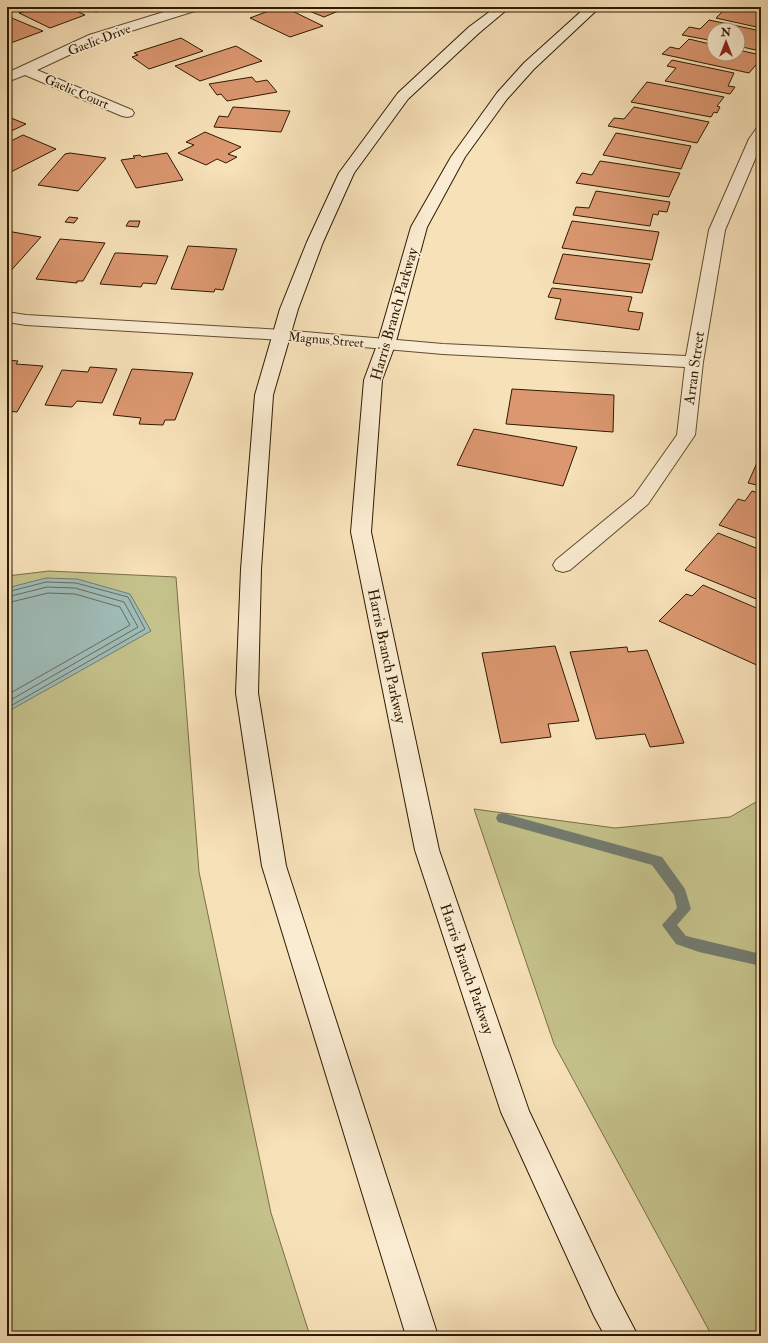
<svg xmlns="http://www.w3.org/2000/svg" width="768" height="1343" font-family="'IM FELL Double Pica',serif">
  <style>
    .green { fill: #c4c18a; stroke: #7a6e46 }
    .water { fill: #9fbcb8; stroke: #727b6f }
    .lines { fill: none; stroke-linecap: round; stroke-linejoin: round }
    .shore { stroke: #676b5c; stroke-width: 1 }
    .stream { fill: #727b6f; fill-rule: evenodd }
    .building { fill: #db9770; stroke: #2f1a01 }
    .minor-casing { stroke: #614c2f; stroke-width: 2 }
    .secondary-casing { stroke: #2f1a01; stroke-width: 2 }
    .minor { fill: #faecd2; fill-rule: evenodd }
    .secondary { fill: #faecd2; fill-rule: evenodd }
    .labels { text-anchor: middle; stroke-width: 3.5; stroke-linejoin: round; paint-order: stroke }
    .far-street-label { font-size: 13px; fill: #2f1a01; stroke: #faecd2 }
    .street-label { font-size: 15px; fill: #2f1a01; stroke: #faecd2 }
  </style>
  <rect width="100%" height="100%" fill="#f7e1b9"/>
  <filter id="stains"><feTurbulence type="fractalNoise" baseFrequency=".005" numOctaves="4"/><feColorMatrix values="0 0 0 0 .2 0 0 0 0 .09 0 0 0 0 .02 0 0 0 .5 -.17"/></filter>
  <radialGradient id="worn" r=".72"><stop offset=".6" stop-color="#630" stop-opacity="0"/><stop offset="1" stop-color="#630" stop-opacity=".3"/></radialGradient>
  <g class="green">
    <polygon points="49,571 176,577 199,872 271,1213 310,1336 7,1336 7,576"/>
    <polygon points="761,799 761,1336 712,1336 554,1044 474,809 615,828 730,817"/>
  </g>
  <polygon class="water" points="46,578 77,579 130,594 151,631 7,712 7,588"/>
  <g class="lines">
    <g class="shore">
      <polyline points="7,592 46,582 76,583 128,597 145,629 7,708"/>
      <polyline points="7,597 47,587 75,588 124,602 138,627 7,702"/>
      <polyline points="7,603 48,593 75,594 120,607 130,625 7,695"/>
    </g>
    <polygon class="stream" points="503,813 662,857 685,889 691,909 677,925 686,936 761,954 761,966 699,952 676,944 662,925 677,908 674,895 652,865 498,822 496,818 498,814"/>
  </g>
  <g class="building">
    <polygon points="26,7 68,7 85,15 50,28 19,13 30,10"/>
    <polygon points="83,7 114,7 96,12"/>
    <polygon points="279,7 284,7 323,26 290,37 250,18"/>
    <polygon points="299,7 348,7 324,17"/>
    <polygon points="727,7 761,8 761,28 716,18"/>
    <polygon points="7,16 43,31 8,44"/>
    <polygon points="709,20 761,31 761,49 760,51 738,46 738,30 714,30 714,41 682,35 689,27 700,29"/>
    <polygon points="181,38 203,51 149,69 132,57 138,55 134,53"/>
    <polygon points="689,39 714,45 714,54 738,54 738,50 761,55 761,59 749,73 662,54 670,47 679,49"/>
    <polygon points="236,46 262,61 200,81 175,66"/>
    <polygon points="672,60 734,73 728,86 735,87 730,94 665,81 676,68 667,66"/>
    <polygon points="252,77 256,82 267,80 277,92 227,101 221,94 217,95 209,84"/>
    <polygon points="647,82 724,97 717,106 720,107 717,113 714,112 711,117 631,102"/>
    <polygon points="233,107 290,111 281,132 214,127 219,116 228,117"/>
    <polygon points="634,107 709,122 697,143 608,126 614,118 624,119"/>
    <polygon points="7,115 12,117 11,118 26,124 7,133"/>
    <polygon points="205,132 241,147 228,154 237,157 226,163 217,159 206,165 178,153 194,145 186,142"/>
    <polygon points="616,133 691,146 681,169 603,155"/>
    <polygon points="23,135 56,149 7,174 7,143"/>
    <polygon points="70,153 106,158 78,191 38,185 65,154"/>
    <polygon points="167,153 183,180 136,188 121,160 135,158 133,156 140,155 142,157"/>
    <polygon points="600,161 680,173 669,197 576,183 582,173 592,175"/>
    <polygon points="596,191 670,202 667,212 659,211 658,215 653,214 650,226 573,215 576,207 589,208"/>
    <polygon points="69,217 78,218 74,223 65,222"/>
    <polygon points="129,221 140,221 138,227 126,226"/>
    <polygon points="572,221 659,232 652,260 562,248"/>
    <polygon points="7,231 41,237 7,275"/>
    <polygon points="60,239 105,243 83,281 77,281 77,283 36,279"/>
    <polygon points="188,246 237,249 223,290 215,289 214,292 171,289"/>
    <polygon points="115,253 119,253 168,256 156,284 143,283 141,287 100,284"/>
    <polygon points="563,254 650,264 642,293 553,283"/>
    <polygon points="552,288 632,297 628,311 643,313 639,330 555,319 561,299 548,297"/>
    <polygon points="7,360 18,361 16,364 43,366 17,412 7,411"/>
    <polygon points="90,367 117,369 102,403 77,401 72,407 45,405 62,370 88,372"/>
    <polygon points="132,369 193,373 175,420 165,420 163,425 139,424 141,418 113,415"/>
    <polygon points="512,389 614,395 613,432 506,424"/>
    <polygon points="474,429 577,447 563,486 457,465"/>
    <polygon points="760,456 761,457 761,486 748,483"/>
    <polygon points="752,491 761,494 761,540 719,525 738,499 745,501"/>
    <polygon points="718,533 761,550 761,601 685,570"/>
    <polygon points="703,585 761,610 761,667 659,621 686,594 692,596"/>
    <polygon points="555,646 579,721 548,724 551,737 501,743 482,653"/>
    <polygon points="627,647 628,652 647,650 684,743 650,747 645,734 596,739 570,652"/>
  </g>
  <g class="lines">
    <defs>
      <g id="minor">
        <polygon points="180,7 199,7 198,10 99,41 37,70 132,110 134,113 132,116 127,117 122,116 25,75 7,82 7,73 89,35"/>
        <polygon points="761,128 761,145 725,230 703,362 695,435 648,504 570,570 563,572 556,570 553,565 556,560 634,496 677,435 685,367 443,354 282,340 26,325 7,322 7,312 26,315 282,330 443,344 686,356 709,230 749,139 756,129"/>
      </g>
      <g id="secondary">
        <polygon points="496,7 510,7 479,33 408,99 354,173 323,242 298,309 273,395 261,569 258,693 286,866 438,1336 406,1336 262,866 236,693 241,569 255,395 280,309 307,242 339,173 398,93 469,27"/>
        <polygon points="586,7 600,7 534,69 507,99 465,157 427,227 395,345 382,380 371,532 439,850 529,1111 616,1294 638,1336 605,1336 594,1316 501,1112 415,850 351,532 364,380 377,345 411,227 451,157 497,93 524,63"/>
      </g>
    </defs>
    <use href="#minor" class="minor-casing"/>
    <use href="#secondary" class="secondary-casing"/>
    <use href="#minor" class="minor"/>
    <use href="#secondary" class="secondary"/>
  </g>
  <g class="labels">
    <g class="far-street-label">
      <text transform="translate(99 39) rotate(-21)" y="5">Gaelic Drive</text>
      <text transform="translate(77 91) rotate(23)" y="5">Gaelic Court</text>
      <text transform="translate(326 339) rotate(5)" y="5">Magnus Street</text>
    </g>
    <g class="street-label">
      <text transform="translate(394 314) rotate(-74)" y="5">Harris Branch Parkway</text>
      <text transform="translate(694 368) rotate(-82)" y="5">Arran Street</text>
      <text transform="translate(387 656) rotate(78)" y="5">Harris Branch Parkway</text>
      <text transform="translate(467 969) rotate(71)" y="5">Harris Branch Parkway</text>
    </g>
  </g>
  <rect width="768" height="1343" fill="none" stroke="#f7e1b9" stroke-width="24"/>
  <rect x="8" y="8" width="752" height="1327" fill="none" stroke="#2f1a01" stroke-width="2"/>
  <rect x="12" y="12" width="744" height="1319" fill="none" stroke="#2f1a01"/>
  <g transform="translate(726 42)"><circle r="19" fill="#faecd2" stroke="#a9987e"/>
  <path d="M0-3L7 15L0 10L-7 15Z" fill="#8f2418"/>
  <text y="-6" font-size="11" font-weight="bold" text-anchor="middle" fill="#2f1a01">N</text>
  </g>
  <rect width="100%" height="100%" filter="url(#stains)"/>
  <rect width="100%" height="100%" fill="url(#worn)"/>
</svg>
